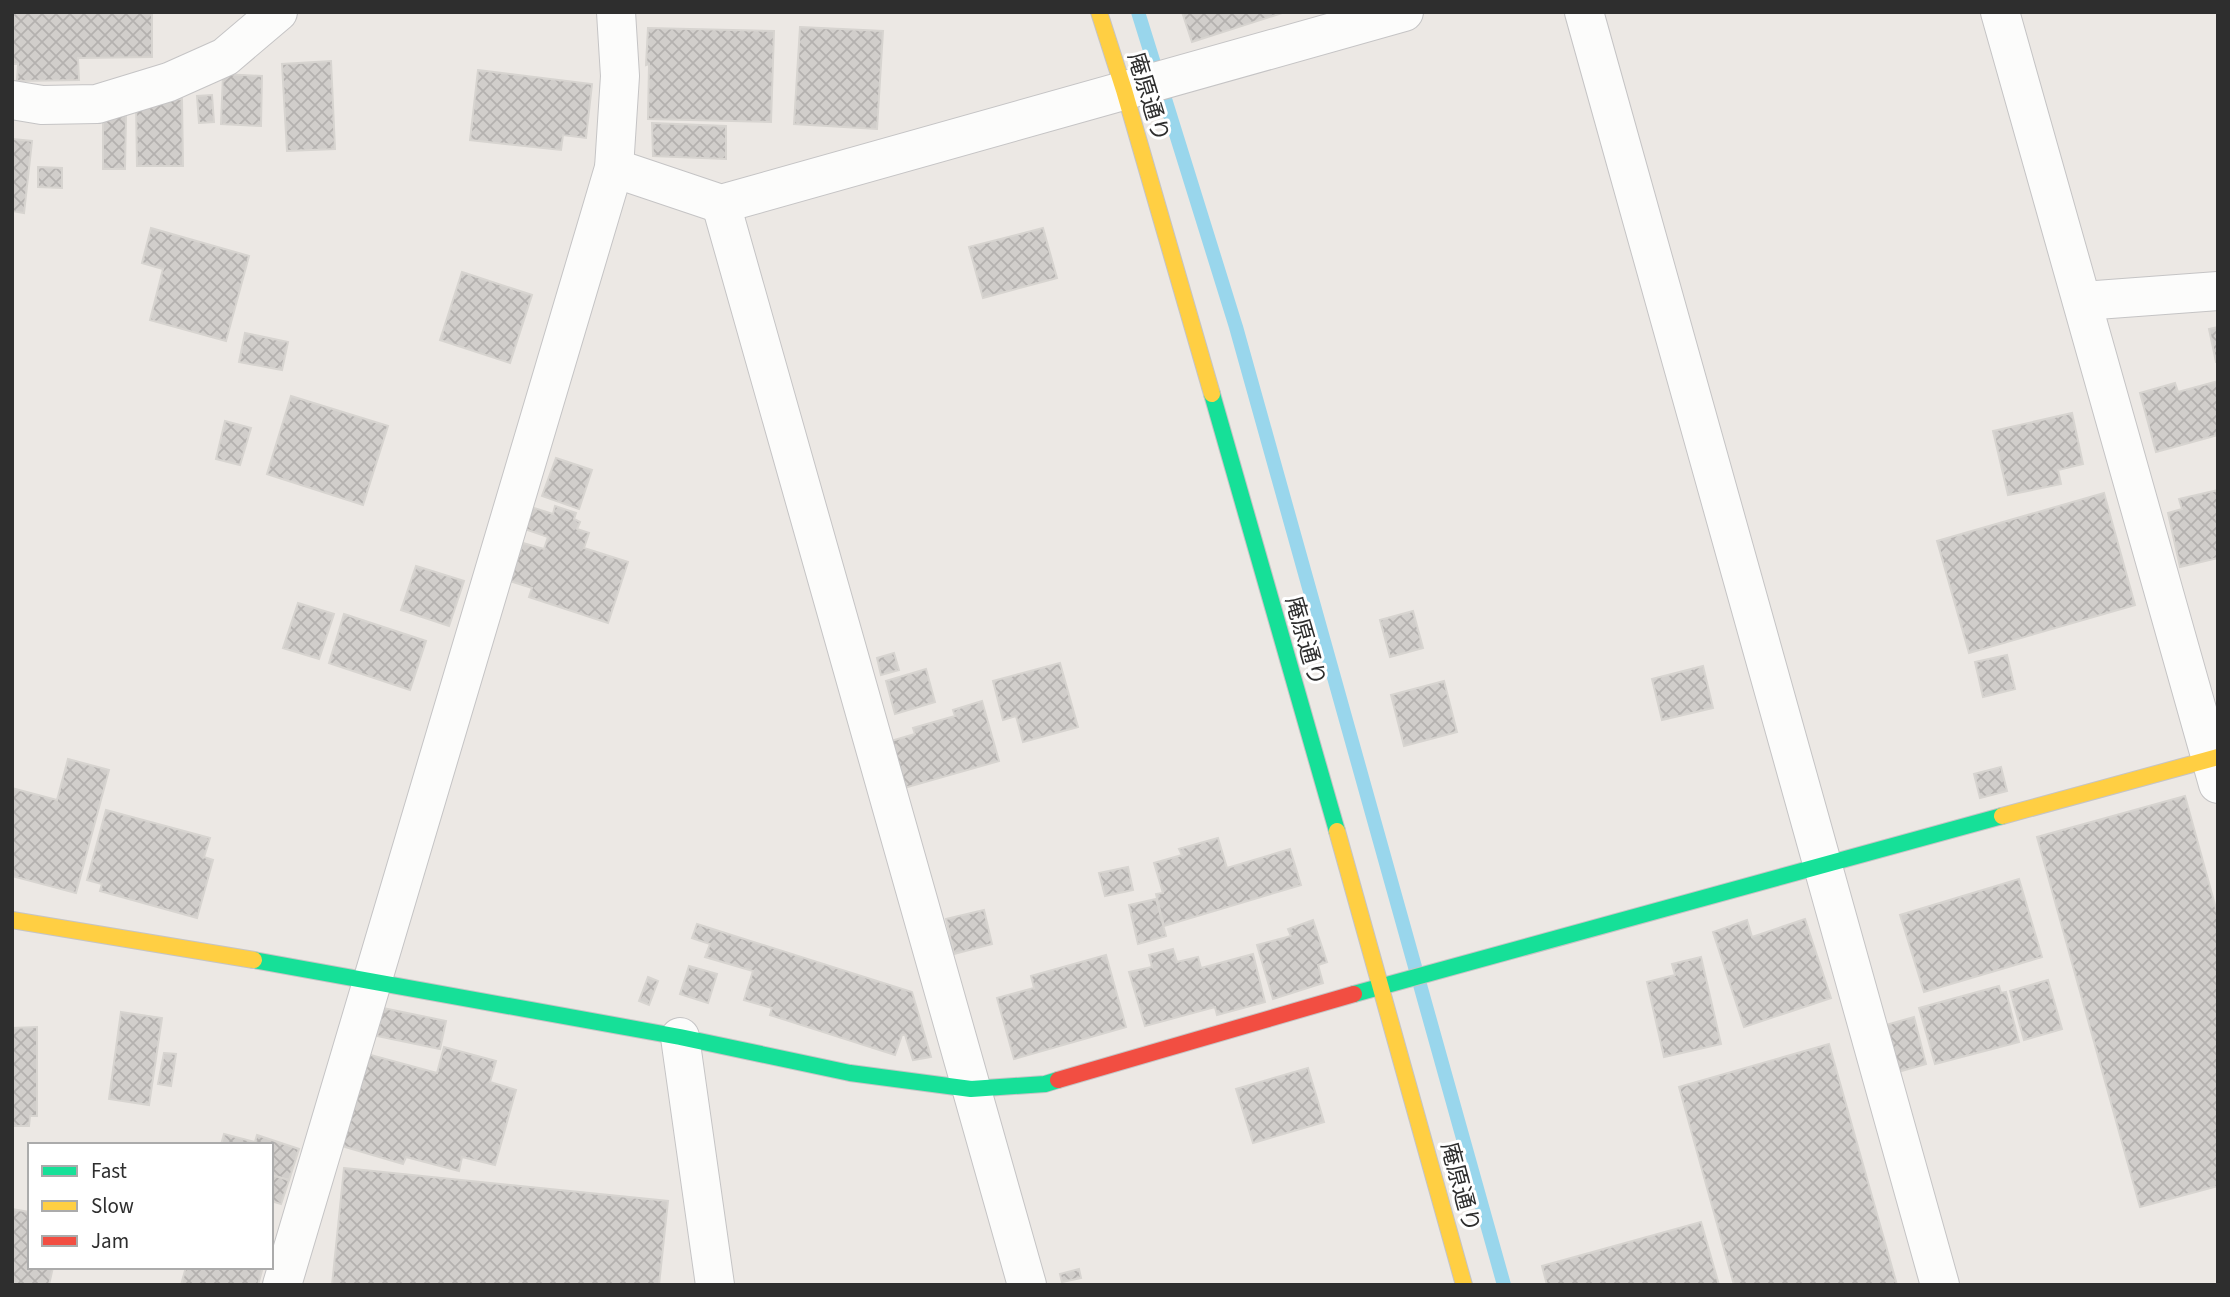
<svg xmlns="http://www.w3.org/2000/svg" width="2230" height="1297" font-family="'Source Sans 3','Noto Sans JP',sans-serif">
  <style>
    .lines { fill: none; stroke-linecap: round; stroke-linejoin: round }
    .stream { stroke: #99d6ec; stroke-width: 14 }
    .building { fill: url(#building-cross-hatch); stroke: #d7d4d0; stroke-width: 2 }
    .street-casing { stroke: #c5c4c5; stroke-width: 40 }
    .fast-casing { stroke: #c5c4c5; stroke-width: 18 }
    .slow-casing { stroke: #c5c4c5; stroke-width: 18 }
    .jam-casing { stroke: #c5c4c5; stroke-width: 18 }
    .street { stroke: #fcfcfb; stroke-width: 38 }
    .fast { stroke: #16e098; stroke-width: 16 }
    .slow { stroke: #ffcf43; stroke-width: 16 }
    .jam { stroke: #f24e42; stroke-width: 16 }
    .labels { text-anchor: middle; stroke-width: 6; stroke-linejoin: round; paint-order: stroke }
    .street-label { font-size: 23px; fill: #2e2e2e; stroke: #fff }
  </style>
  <defs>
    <pattern id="building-cross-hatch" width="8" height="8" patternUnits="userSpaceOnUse" patternTransform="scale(1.75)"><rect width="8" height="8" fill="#d1cecb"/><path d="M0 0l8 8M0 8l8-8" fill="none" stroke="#b4b1af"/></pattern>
  </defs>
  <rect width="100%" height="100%" fill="#ece8e4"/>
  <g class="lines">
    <polyline class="stream" points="1138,12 1236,327 1504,1285"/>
  </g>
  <g class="building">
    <polygon points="12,12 152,12 152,57 78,58 79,80 17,81 18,64 12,64"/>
    <polygon points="1182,12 1285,12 1192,42"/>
    <polygon points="800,27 883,31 877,129 794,124"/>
    <polygon points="648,28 774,31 771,122 648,119 649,64 646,65"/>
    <polygon points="331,61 335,149 287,151 282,64"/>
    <polygon points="478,70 592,84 586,138 563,135 561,150 470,140"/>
    <polygon points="223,74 262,76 261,126 221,124"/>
    <polygon points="212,95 214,122 199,123 197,96"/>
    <polygon points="182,99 183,166 137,166 136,100"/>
    <polygon points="103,115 126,115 125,169 103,169"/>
    <polygon points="652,123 726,126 726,159 653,156"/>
    <polygon points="12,139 32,141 24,213 12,211"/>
    <polygon points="38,167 62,168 62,188 38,187"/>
    <polygon points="151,228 249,256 226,341 150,320 163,269 142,263"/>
    <polygon points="1043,228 1057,278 983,298 969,247"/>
    <polygon points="462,272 532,295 510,363 440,340"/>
    <polygon points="2218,327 2218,362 2216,362 2209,329"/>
    <polygon points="245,333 288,342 282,370 239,362"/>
    <polygon points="2218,381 2218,435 2156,452 2140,393 2175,383 2178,392"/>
    <polygon points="291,396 388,426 363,505 267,474"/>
    <polygon points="2072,413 2083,464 2058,470 2061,484 2008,495 1993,431"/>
    <polygon points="225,421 251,428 240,465 216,459"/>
    <polygon points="556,458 592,470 579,509 542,496"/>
    <polygon points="2218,490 2218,558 2180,567 2168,513 2182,509 2179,499"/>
    <polygon points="2104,493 2135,605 1969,653 1937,541"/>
    <polygon points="555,506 576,513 574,519 580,522 577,529 589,533 584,548 628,562 608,623 529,597 532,588 510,581 523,543 544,549 548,537 525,529 531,507 553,514"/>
    <polygon points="416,566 464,581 449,626 401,610"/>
    <polygon points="298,603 334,614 319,659 283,648"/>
    <polygon points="1413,611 1423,648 1390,657 1380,620"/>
    <polygon points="344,614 426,641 410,690 329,663"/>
    <polygon points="894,653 899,670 881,675 877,658"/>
    <polygon points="2007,655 2015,689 1983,697 1975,662"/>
    <polygon points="1060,663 1078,727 1023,742 1016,716 1003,720 993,681"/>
    <polygon points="1703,666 1713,708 1662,720 1652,679"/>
    <polygon points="926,669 935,702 895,714 886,681"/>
    <polygon points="1444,681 1457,732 1404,746 1391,695"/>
    <polygon points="982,701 999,761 904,788 891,741 915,734 913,728 955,716 953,710"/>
    <polygon points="68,759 109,770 76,893 12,876 12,788 57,800"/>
    <polygon points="2001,767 2007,791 1980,798 1974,774"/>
    <polygon points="2185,796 2218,916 2218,1186 2140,1207 2037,837"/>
    <polygon points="106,810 210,838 204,857 213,860 197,918 100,891 102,884 87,880"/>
    <polygon points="1218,838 1227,868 1290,849 1301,885 1164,926 1156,894 1163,893 1154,863 1182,855 1179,849"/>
    <polygon points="1128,867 1133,890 1105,896 1099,873"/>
    <polygon points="2019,879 2042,957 1924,992 1900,915"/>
    <polygon points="1156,899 1166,936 1138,944 1129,905"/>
    <polygon points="984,910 992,944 954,954 946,919"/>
    <polygon points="1805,919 1831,998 1744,1027 1713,932 1747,920 1752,937"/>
    <polygon points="1313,920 1327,962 1318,965 1323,983 1273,999 1257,945 1291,936 1288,929"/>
    <polygon points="697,924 912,992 931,1057 913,1060 905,1035 902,1035 895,1055 770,1015 772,1008 744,1000 753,971 705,957 710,944 692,938"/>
    <polygon points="1173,949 1177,962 1198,957 1201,968 1253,954 1265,1002 1217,1015 1215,1007 1145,1026 1129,972 1152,967 1149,955"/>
    <polygon points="1106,955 1126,1027 1014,1059 997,998 1034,988 1031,976"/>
    <polygon points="1701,957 1721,1044 1664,1057 1647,982 1675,975 1672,964"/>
    <polygon points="689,966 717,974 708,1003 680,994"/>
    <polygon points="648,977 658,981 649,1005 639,1001"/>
    <polygon points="2048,980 2062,1029 2024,1040 2010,991"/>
    <polygon points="1999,986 2001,993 2006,992 2019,1042 1935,1064 1919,1008"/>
    <polygon points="383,1008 446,1021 440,1049 377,1036"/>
    <polygon points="121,1012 162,1018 149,1105 109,1099"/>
    <polygon points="1914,1017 1926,1064 1898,1072 1886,1025"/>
    <polygon points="37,1027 37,1116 30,1116 29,1126 12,1126 12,1028"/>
    <polygon points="1829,1044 1897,1285 1734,1285 1679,1087"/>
    <polygon points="444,1047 496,1061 490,1082 516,1090 495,1165 462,1157 459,1171 406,1157 403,1164 342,1146 367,1054 437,1073"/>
    <polygon points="164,1053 176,1054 171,1086 158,1084"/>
    <polygon points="1308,1068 1324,1122 1253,1143 1236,1089"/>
    <polygon points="224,1134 255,1142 254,1145 221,1145"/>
    <polygon points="257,1135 299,1149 289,1180 271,1175 271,1145 254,1145"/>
    <polygon points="344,1168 668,1201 659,1285 332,1285"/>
    <polygon points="271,1175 289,1180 281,1204 271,1201"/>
    <polygon points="12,1209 30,1212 30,1267 53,1267 49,1285 12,1285"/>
    <polygon points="1701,1222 1719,1285 1547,1285 1542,1266"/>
    <polygon points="186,1267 263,1267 258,1285 181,1285"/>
    <polygon points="1079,1269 1081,1278 1062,1282 1060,1274"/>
  </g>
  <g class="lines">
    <defs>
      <g id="street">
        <polyline points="1584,12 1940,1285"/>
        <polyline points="2000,12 2218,784"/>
        <polyline points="12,100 42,105 97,104 169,82 225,57 278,12"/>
        <polyline points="614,168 721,204 1404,12"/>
        <polyline points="721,204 1027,1285"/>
        <polyline points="2083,301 2218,291"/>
        <polyline points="680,1037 715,1285"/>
        <polyline points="282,1285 614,168 620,76 616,12"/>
      </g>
      <g id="fast">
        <polyline points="1212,394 1337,831"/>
        <polyline points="254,960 680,1037 850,1073 971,1089 1045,1084 1058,1080"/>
        <polyline points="1354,994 2002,816"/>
      </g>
      <g id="slow">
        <polyline points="1099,12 1124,90 1212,394"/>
        <polyline points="2002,816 2218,757"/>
        <polyline points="1337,831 1464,1285"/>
        <polyline points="12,920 254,960"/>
      </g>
      <polyline id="jam" points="1058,1080 1354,994"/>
    </defs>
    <use href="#street" class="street-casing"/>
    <use href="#fast" class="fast-casing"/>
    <use href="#slow" class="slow-casing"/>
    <use href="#jam" class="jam-casing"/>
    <use href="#street" class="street"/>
    <use href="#fast" class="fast"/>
    <use href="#slow" class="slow"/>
    <use href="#jam" class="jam"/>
  </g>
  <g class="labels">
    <g class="street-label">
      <text transform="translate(1149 97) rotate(73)" y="8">庵原通り</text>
      <text transform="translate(1306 641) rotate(74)" y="8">庵原通り</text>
      <text transform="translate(1461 1187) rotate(75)" y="8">庵原通り</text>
    </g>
  </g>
  <rect width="2230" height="1297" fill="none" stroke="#2e2e2e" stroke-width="28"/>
  <rect x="28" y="1143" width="245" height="126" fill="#ffffff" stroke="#ababab" stroke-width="2"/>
  <rect x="42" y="1166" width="35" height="10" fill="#16e098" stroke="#ababab" stroke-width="2"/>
  <text x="91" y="1178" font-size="21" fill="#2e2e2e">Fast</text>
  <rect x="42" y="1201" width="35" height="10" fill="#ffcf43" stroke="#ababab" stroke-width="2"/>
  <text x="91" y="1213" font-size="21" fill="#2e2e2e">Slow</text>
  <rect x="42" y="1236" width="35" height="10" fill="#f24e42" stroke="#ababab" stroke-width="2"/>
  <text x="91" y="1248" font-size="21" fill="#2e2e2e">Jam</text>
</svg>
